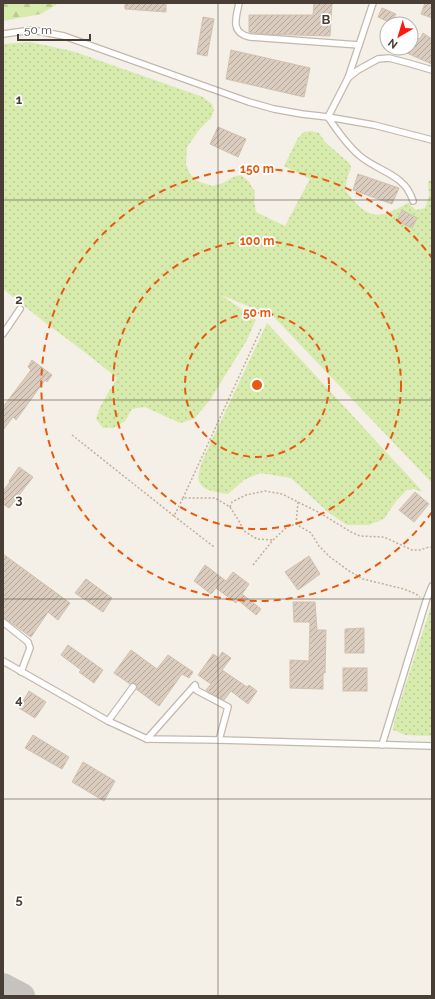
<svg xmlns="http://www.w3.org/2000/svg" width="435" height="999" font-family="Raleway,sans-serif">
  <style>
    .grass { fill: url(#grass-dots) }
    .forest { fill: url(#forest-firs) }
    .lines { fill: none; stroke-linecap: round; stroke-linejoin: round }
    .taxiway { stroke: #c6c3bf; stroke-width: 26 }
    .building { fill: url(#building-hatch); stroke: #d2c0ae }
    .service-casing { stroke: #c4b8ac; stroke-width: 8 }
    .path { stroke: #c3af99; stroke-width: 1.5; stroke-dasharray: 2 2; stroke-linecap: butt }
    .service { stroke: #fff; stroke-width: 5.5 }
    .grid { fill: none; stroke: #483e35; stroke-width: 1; stroke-opacity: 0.55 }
    .ring { fill: none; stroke: #e8590c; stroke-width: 2; stroke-dasharray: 7 5 }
    .grid-label { font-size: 13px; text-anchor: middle; font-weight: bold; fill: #483e35; stroke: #fff; stroke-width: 3.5; stroke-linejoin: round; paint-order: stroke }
    .centre { fill: #e8590c; stroke: #fff; stroke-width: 2 }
    .ring-label { font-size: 12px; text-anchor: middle; font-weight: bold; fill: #e8590c; stroke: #fff; stroke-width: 3.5; stroke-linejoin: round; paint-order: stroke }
  </style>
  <defs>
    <pattern id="grass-dots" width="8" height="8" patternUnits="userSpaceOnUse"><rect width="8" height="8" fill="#d7ebad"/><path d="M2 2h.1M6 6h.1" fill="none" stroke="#bacb95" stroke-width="1.8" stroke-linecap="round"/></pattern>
    <pattern id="forest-firs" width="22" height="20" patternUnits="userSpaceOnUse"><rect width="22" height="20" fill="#d7ebad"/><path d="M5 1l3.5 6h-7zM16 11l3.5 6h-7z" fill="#bacb95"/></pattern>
    <pattern id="building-hatch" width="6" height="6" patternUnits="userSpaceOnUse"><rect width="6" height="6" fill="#daccbf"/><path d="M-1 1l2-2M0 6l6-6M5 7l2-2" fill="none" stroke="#b3a79c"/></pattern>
  </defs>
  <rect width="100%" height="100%" fill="#f4efe7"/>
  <g class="grass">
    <path d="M 30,42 L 72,51 L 203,97 L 212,104 L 214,111 L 211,118 L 199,130 L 187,147 L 186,164 L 190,174 L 197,181 L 212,186 L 223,183 L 233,177 L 241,175 L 249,182 L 255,192 L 254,201 L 256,212 L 285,226 L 310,179 L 284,166 L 298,138 L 304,132 L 311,131 L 319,133 L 325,142 L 349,163 L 351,167 L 347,179 L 345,190 C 355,203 366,218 384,214 C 391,212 401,207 408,203 L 416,210 L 425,208 L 429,196 L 428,181 L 432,180 L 432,483 L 273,316 L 221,295 L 256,319 L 247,340 L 210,400 L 194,419 L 180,423 L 145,407 L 132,409 L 125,421 L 114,428 L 103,428 L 96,419 L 100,407 L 117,378 L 86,353 L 47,324 L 3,289 L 3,44 Z"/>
    <path d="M 267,323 L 423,492 L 414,489 L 407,490 L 396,501 L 384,519 L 369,525 L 347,525 L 329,513 L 291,478 L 260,473 L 244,480 L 228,494 C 202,490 192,487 203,459 Z"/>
    <polygon points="432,603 432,736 405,735 393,730 395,718"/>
  </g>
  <polygon class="forest" points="3,3 59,3 41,14 3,21"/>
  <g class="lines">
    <polyline class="taxiway" points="3,986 22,996"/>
  </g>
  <g class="building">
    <polygon points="125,3 166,3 166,12 125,9"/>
    <polygon points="314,3 332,3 330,36 262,34 249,32 249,15 313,15"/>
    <polygon points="425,3 432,3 432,18 421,14"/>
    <polygon points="382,8 396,14 391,23 378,17"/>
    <polygon points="203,17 214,19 207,56 197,54"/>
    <polygon points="423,33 432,39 432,64 395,48 411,48 411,35 420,39"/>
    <polygon points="231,50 310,68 304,97 226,79"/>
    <polygon points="218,127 246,139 238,157 210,144"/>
    <polygon points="358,174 399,188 392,204 353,190"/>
    <polygon points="402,210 417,218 412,228 397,221"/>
    <polygon points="32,360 52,375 47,382 45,380 16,420 13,417 3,430 3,407 31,370 28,367"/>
    <polygon points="19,467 33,477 9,508 3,504 3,491 10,482 9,481"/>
    <polygon points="415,492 429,504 414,522 399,510"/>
    <polygon points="3,554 70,603 58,620 48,612 31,637 3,617"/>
    <polygon points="309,556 320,574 298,590 285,572"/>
    <polygon points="205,565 226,581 233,572 249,584 242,594 261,609 256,615 238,600 236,603 216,588 211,594 194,581"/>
    <polygon points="86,579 112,598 103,612 75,593"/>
    <polygon points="293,602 315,602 317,630 326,630 325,673 323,673 323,689 290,688 290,660 309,661 310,622 294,622"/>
    <polygon points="364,628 364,653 345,653 345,629"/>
    <polygon points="68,645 103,670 94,683 79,672 81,670 61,655"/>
    <polygon points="131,650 157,669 168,655 193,672 189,678 182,674 159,706 136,689 137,687 136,684 133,683 130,684 114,673"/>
    <polygon points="222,652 231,658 222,670 247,687 249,685 257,691 248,704 231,691 224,700 212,694 206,690 211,684 198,675 213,654 219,658"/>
    <rect x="343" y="668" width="24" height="23"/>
    <polygon points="29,691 46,702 35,718 19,708"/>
    <polygon points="33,735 69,757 62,769 25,748"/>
    <polygon points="83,762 115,781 104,801 72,782"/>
  </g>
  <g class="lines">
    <defs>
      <g id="service">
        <path d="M 239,3 C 236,18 230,33 250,37 L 359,45"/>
        <path d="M 373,3 L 348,78 L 328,117 C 336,129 348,146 360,156 C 379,172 405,174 413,201"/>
        <polyline points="3,34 32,30 64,36 249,102 274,109 302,114 328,117 374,125 432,140"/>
        <polyline points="348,78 358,70 378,59 389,58 408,63 432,70"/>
        <polyline points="3,334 20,309"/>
        <polyline points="3,622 28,642 30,648 21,672"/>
        <polyline points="3,661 108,721 147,739 219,740 432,746"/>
        <polyline points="108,721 133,687"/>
        <polyline points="147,739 195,685 196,690 228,707 219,740"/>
        <polyline points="382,745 426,601 432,586"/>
      </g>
    </defs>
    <use href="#service" class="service-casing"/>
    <g class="path">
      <polyline points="72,435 174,516 183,498 215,498 230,507 239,521 244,531 257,539 273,540"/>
      <polyline points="183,498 261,329"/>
      <polyline points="230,507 232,502 246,495 265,491 282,494 320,513 351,532 360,536 384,537 412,550 420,550 429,547 432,547"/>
      <polyline points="174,516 214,547"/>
      <polyline points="296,524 298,502"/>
      <polyline points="253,565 273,540 287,527 296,524 311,533 319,546 330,557 349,571 363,579 404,589 416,594 420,597"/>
    </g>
    <use href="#service" class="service"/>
  </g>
  <path class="grid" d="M 218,3 L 218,996M 3,200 L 432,200M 3,400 L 432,400M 3,599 L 432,599M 3,799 L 432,799"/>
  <g class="ring">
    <circle cx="257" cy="385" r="72"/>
    <circle cx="257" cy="385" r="144"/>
    <path d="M432 512A216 216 0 1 1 432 258"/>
  </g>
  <g class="grid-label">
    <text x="326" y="24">B</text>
    <text x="19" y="104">1</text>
    <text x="19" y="304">2</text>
    <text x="19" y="504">3</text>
    <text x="19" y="704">4</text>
    <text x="19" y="904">5</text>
  </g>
  <circle cx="257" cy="385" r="6" class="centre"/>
  <g class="ring-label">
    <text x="257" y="173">150 m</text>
    <text x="257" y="245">100 m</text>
    <text x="257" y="317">50 m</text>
  </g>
  <rect width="435" height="999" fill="none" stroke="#483e35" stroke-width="8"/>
  <g transform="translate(399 36) rotate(218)"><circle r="19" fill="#ffffff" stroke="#b6b2ae"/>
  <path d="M0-3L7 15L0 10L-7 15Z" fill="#ff1813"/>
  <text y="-6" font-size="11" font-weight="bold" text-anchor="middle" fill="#483e35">N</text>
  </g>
  <path d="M18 34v6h72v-6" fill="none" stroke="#483e35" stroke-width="2"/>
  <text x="24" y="34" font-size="12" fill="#483e35" stroke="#ffffff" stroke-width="3" paint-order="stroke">50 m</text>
</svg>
